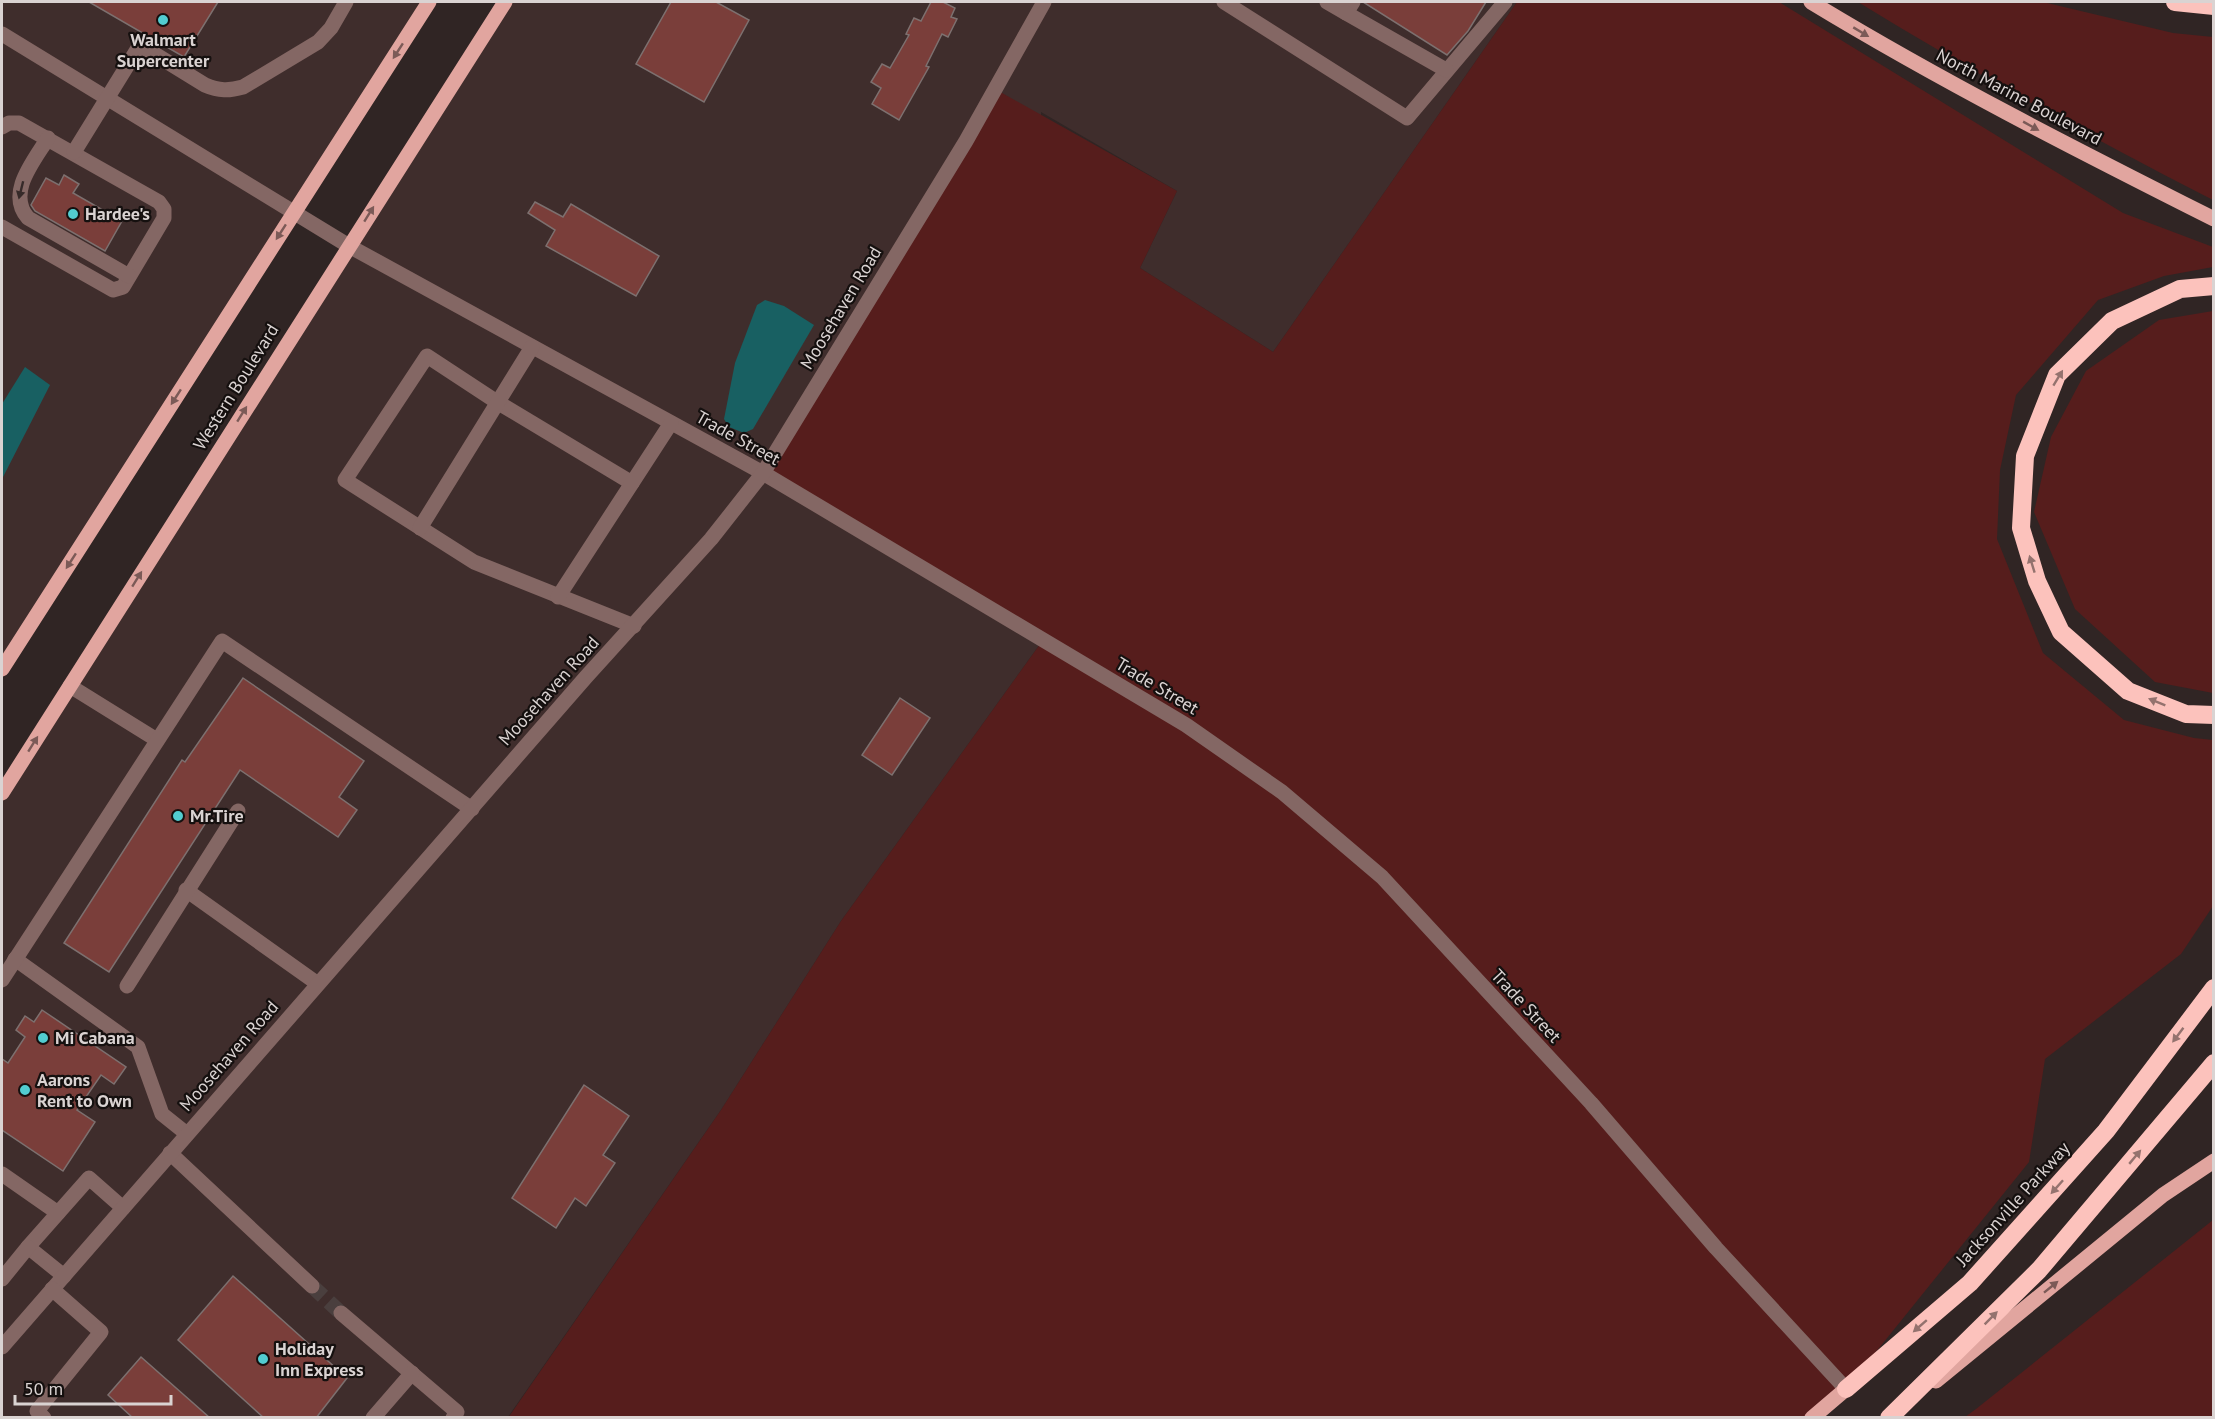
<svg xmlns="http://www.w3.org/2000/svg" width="2215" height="1419" font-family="'PT Sans',sans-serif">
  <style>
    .built { fill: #3f2d2c }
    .green { fill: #561d1c }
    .water { fill: #186062 }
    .building { fill: #7a3e3a; stroke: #7d706f; stroke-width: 1.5 }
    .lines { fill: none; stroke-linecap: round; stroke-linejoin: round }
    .minor-tunnel { stroke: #4a3f3e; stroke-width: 15; stroke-dasharray: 15 8; stroke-linecap: butt }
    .minor { stroke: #846764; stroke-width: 15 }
    .major { stroke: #e1a59f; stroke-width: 15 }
    .highway { stroke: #fcc2bc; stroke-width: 18 }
    .oneway { fill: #7b5a57 }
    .oneway2 { fill: #362a29 }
    .oneway3 { fill: #94726e }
    .poi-dot { fill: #52ccd0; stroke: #15100f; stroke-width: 2 }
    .labels { text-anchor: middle; stroke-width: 4.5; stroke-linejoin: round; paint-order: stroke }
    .poi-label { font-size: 18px; font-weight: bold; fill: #dad3d2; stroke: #15100f; text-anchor: start }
    .street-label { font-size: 18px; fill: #dad3d2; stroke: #15100f }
  </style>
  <rect width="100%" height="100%" fill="#302524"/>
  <g class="built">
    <polygon points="2,2 429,2 2,669"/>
    <polygon points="505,2 1517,2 1273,352 1140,268 1177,191 1041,112 1043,640 841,921 721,1110 508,1417 2,1417 2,793"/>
  </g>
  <g class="green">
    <polygon points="1517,2 1779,2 2123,213 2213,247 2213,267 2164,276 2098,300 2016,395 2000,470 1997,539 2043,653 2124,720 2194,738 2213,740 2213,906 2181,954 2045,1059 2029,1162 1846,1389 1812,1417 508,1418 721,1110 841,921 1043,640 763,473 995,89 1177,191 1140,268 1273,352"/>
    <path d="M 1858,2 L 2043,2 L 2173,33 L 2213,37 L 2213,200 C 2092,138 1974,73 1858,2 Z"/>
    <polygon points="2213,311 2214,311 2213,693 2155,682 2075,609 2034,512 2051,437 2086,371 2159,320"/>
    <polygon points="2213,1220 2213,1417 1965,1417 1976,1409"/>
  </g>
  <g class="water">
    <polygon points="765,300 784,306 814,325 753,429 744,433 729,427 724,419 735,363 757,305"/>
    <polygon points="25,367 50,385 2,479 2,404"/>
  </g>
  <g class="building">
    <polygon points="89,2 218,2 184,57"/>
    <polygon points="671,2 716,2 749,20 704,102 636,64"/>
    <polygon points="931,2 943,2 955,8 951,17 957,19 948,37 942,34 926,66 929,67 899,120 872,104 881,88 871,82 882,64 890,68 909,35 906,34 914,18 921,21"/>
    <polygon points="1363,2 1486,2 1468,31 1447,55"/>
    <polygon points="64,175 79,184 73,193 122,221 105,251 35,211 31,205 46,178 59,185"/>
    <polygon points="535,202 563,217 571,204 659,256 636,296 546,246 555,230 528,213"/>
    <polygon points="243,678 364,761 339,797 357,810 338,837 240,770 109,972 64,943 182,760 185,762"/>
    <polygon points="900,698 930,718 892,775 862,755"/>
    <polygon points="42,1010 126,1067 114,1084 101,1075 77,1110 95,1122 63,1171 2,1130 2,1059 8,1063 25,1037 16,1030 25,1016 34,1022"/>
    <polygon points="584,1085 629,1116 603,1155 615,1163 586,1206 575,1198 556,1228 512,1198"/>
    <polygon points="233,1276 347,1378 316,1418 264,1418 178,1340"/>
    <polygon points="141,1357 210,1418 133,1418 108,1395"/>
  </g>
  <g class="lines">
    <polyline class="minor-tunnel" points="312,1286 341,1313"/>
    <g class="minor">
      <polyline points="1224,2 1407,118 1505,2"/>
      <polyline points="1327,2 1346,13 1353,2"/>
      <polyline points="1346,13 1446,70"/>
      <polyline points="2,34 349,246 763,473 1186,725 1282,792 1382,877 1591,1103 1716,1248 1846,1389"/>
      <polyline points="2,127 9,123 19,123 159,202 164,209 164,218 123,287 113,290 2,227"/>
      <path d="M 48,138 C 34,161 6,193 28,218 L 129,276"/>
      <path d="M 74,152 L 140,45 L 205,85 C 219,91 229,91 243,87 L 318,42 L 331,28 L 346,2"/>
      <polyline points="632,483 497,402 427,356 345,480 474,562 634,626"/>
      <polyline points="420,528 532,347"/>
      <polyline points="558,597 671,423"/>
      <polyline points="70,686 157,740"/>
      <polyline points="186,890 318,984"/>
      <polyline points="15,959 138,1047 162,1114 187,1134"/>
      <polyline points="2,980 222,641 472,809"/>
      <polyline points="127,986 238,811"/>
      <polyline points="170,1153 312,1286"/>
      <polyline points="2,1174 58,1213"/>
      <polyline points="64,1276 28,1247 89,1178 123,1208"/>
      <polyline points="2,1279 28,1247"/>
      <polyline points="341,1313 457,1412 453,1418"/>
      <polyline points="2,1347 586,677 711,539 763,473 966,141 1044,2"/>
      <polyline points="44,1418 37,1411 101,1332 52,1289"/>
      <polyline points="373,1418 412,1373"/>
    </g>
    <g class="major">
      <path d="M 1811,2 C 1941,81 2077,150 2214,219"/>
      <polyline points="2,669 429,2"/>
      <polyline points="2,793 505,2"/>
      <polyline points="1936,1381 2163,1195 2214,1161"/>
      <polyline points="1812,1418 1846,1389"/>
    </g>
    <g class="highway">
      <polyline points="2175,2 2214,6"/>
      <polyline points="2214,286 2180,289 2112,321 2057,375 2025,456 2021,528 2037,581 2061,632 2128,691 2186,714 2214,715"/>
      <polyline points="1846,1389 1970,1283 2106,1131 2214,988"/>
      <polyline points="1889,1418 2039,1270 2214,1063"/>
    </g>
  </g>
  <defs><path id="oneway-solid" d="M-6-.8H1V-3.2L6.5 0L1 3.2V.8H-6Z" transform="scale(1.5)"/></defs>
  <g class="oneway">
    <use href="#oneway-solid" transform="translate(1861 32) rotate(31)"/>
    <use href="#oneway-solid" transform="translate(398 51) rotate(123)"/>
    <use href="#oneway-solid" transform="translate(2031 126) rotate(29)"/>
    <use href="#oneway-solid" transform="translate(369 214) rotate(-58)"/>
    <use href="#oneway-solid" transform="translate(281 232) rotate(123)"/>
    <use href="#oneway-solid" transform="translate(176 397) rotate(123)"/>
    <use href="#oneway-solid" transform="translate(242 414) rotate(-58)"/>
    <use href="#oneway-solid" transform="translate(71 561) rotate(123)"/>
    <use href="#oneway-solid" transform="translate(137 579) rotate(-58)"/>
    <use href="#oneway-solid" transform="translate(33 744) rotate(-58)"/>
    <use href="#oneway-solid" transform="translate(2051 1287) rotate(-39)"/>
  </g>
  <use class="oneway2" href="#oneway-solid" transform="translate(21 190) rotate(104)"/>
  <g class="oneway3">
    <use href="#oneway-solid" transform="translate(2058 378) rotate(-59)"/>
    <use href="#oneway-solid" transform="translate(2032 564) rotate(-107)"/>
    <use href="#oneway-solid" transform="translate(2157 702) rotate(-158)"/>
    <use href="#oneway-solid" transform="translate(2178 1035) rotate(127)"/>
    <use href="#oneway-solid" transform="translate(2135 1157) rotate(-50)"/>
    <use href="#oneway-solid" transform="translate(2057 1187) rotate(132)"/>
    <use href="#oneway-solid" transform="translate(1991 1318) rotate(-45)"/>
    <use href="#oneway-solid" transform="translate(1920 1326) rotate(139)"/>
  </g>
  <g class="poi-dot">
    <circle cx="163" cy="20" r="6"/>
    <circle cx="73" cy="214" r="6"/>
    <circle cx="178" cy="816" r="6"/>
    <circle cx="43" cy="1038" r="6"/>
    <circle cx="25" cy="1090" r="6"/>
    <circle cx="263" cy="1359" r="6"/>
  </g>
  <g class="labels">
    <g class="poi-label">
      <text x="163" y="46" text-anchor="middle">Walmart<tspan x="163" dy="21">Supercenter</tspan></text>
      <text x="85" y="220">Hardee's</text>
      <text x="190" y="822">Mr.Tire</text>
      <text x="55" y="1044">Mi Cabana</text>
      <text x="37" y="1086">Aarons<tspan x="37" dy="21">Rent to Own</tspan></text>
      <text x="275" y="1355">Holiday<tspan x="275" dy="21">Inn Express</tspan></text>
    </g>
    <g class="street-label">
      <text transform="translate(2019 97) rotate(28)" y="6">North Marine Boulevard</text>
      <text transform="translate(841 308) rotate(-59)" y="6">Moosehaven Road</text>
      <text transform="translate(236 387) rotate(-58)" y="6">Western Boulevard</text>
      <text transform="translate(738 438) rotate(29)" y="6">Trade Street</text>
      <text transform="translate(1157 686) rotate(31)" y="6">Trade Street</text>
      <text transform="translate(549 691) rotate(-48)" y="6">Moosehaven Road</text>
      <text transform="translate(1526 1006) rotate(47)" y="6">Trade Street</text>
      <text transform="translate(229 1056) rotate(-49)" y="6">Moosehaven Road</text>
      <text transform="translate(2013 1204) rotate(-48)" y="6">Jacksonville Parkway</text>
    </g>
  </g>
  <rect width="2215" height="1419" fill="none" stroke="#dad3d2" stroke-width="6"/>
  <path d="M15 1395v9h156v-9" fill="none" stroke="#dad3d2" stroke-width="3"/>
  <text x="24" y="1395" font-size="18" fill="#dad3d2" stroke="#15100f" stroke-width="4.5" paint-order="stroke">50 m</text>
</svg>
